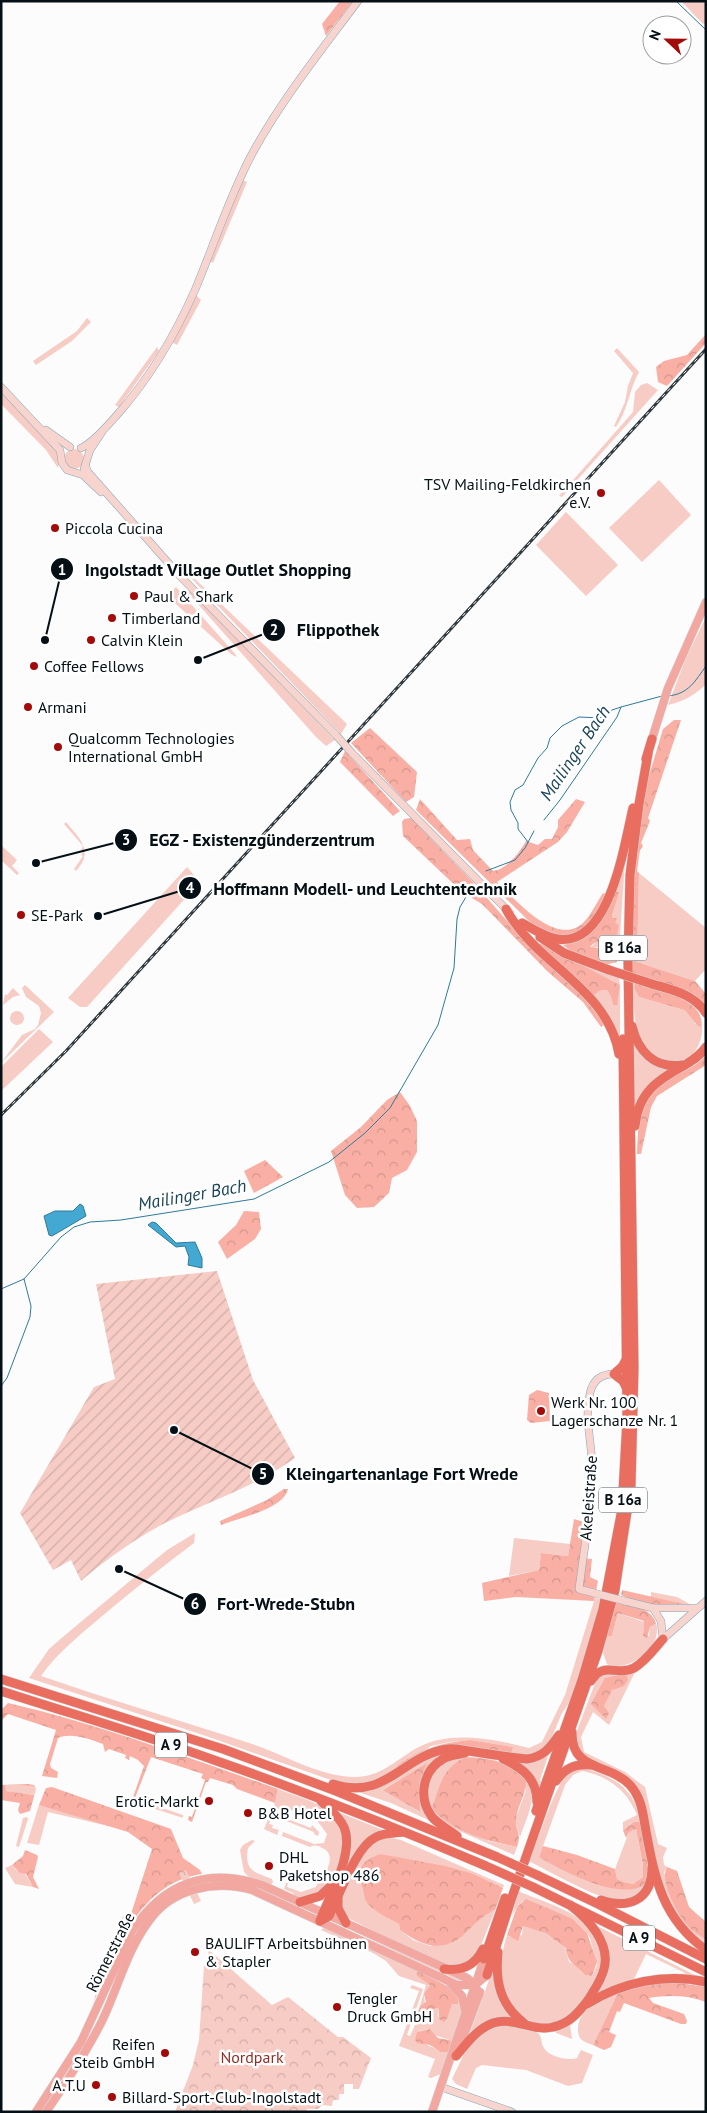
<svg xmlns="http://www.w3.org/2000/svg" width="707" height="2113" font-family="'PT Sans',sans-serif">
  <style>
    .grass { fill: #f6ccc5; fill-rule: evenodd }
    .forest { fill: url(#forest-crowns); fill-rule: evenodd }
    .park { fill: url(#park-crowns) }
    .garden { fill: url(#garden-furrows) }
    .water { fill: #43a8d2; stroke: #307a9a }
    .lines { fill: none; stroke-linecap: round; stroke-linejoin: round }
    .stream { stroke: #307a9a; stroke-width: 1 }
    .secondary-casing { stroke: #85a8b8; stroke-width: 8 }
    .primary-casing { stroke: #d7d9da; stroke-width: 9 }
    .highway-casing { stroke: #d7d9da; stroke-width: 10 }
    .secondary { stroke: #f8d4cf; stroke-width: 7 }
    .primary { stroke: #f2a8a0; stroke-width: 8 }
    .highway { stroke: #e96e60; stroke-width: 9 }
    .rail-casing { stroke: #2f393e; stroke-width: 3 }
    .rail { stroke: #fff; stroke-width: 1; stroke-dasharray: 4; stroke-linecap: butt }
    .secondary-bridge-casing { stroke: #85a8b8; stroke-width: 8; stroke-linecap: butt }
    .highway-bridge-casing { stroke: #d7d9da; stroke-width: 10; stroke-linecap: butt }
    .secondary-bridge { stroke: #f8d4cf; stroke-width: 7 }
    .highway-bridge { stroke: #e96e60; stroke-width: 9 }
    .poi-dot { fill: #a30a0a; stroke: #fff; stroke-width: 2 }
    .labels { text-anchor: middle; stroke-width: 5; stroke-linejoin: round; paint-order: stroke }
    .shield { fill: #fff; stroke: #4f585c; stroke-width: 1 }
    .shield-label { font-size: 15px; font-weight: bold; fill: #041016 }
    .poi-label { font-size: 16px; fill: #041016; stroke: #fff; text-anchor: start }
    .street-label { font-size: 16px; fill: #041016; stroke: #fff }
    .park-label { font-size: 16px; fill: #952d24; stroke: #fff }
    .water-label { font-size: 18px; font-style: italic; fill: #1b4558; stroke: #fff }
    .leader { fill: none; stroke: #041016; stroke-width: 2 }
    .callout-dot { fill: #041016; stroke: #fff; stroke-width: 2 }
    .mark-label { font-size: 15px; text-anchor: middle; font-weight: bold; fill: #fff }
    .callout-label { font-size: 18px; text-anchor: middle; font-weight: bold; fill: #041016; stroke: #fff; stroke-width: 5; stroke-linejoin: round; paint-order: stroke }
  </style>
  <defs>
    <pattern id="forest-crowns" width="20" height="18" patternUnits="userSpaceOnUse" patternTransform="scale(1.25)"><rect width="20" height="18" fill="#f9afa4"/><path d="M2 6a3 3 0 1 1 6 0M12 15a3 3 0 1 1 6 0" fill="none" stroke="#d4968c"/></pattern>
    <pattern id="park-crowns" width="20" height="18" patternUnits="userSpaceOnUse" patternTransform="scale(1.25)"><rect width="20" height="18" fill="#f6ccc5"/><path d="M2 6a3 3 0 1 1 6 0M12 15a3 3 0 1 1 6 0" fill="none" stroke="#d1aea8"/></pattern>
    <pattern id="garden-furrows" width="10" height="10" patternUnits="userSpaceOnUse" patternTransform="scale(1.25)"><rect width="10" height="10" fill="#f6ccc5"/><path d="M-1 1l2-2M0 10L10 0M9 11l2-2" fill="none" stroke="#d1aea8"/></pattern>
  </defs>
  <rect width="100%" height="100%" fill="#fcfcfc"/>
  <g class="grass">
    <polygon points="681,1 706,1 706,25 702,23"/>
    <polygon points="243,180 247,182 213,263 210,261"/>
    <polygon points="196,295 201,300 177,345 172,342"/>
    <polygon points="87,318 91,322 72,341 36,365 33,361 77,331"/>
    <polygon points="157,347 159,351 119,407 115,405"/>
    <path d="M 617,348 L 639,372 C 629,390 628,410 616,427 L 614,426 L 625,402 L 628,386 L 633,373 L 614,351 Z"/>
    <polygon points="647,383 658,390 562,497 559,496 633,412 635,392 641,385"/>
    <polygon points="1,393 55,446 59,452 58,468 46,450 1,404"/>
    <circle cx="74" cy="459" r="10"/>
    <polygon points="659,480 691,515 642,562 609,528"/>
    <polygon points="566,512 618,565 586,596 536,545"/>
    <polygon points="192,579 195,579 347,724 341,734"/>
    <polygon points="176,587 236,655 236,657 231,654 167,596"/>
    <polygon points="188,589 335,740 326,746 316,737 189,594"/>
    <path d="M 706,617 L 706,684 C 694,696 684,701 668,705 L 686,658 Z"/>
    <path d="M 66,822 C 79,838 95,851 76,871 L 74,869 L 83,856 L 81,855 L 83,852 L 81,850 L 83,846 L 64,824 Z"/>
    <polygon points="1,845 17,860 12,866 19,873 17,875 1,860"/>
    <path d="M 626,846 L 619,951 L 604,947 L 590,948 L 596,942 L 601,941 L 615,923 L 612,916 L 619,893 L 616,889 C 607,912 604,920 585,937 L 594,928 Z"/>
    <polygon points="187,867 200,882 87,1007 80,1007 68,998"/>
    <polygon points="639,873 706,928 706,969 695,981 637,962"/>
    <polygon points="572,961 619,977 620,985 620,1040 593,996 599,991 607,990 611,997 613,1005 620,985"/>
    <path d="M 631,981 L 635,982 L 634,988 L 639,997 L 684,1010 L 689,1014 L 695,1024 L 702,1022 C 698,1011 692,1004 682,998 C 706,1008 707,1037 693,1054 C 687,1059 680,1064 672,1063 C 665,1062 656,1057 650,1055 L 636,1029 Z"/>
    <polygon points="25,985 54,1012 1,1063 22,1035 35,1029 38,1025 41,1013 39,1006 26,997 22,988"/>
    <polygon points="13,988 20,995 13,997 3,1005 5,994 7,995"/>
    <circle cx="17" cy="1018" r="7"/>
    <polygon points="39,1029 53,1042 1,1091 1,1067"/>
    <polygon points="632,1038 671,1069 634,1112"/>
    <path d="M 195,1533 L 194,1543 C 162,1567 132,1591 101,1617 C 80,1635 57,1653 41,1676 C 113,1701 186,1722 258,1746 C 288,1757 322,1777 355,1777 C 380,1777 395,1761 415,1749 C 448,1729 495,1739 529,1748 L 542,1742 L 565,1695 L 595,1598 L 603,1600 L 572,1698 L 561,1715 L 548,1747 L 532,1756 L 511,1754 L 512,1747 L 471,1740 L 450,1742 L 431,1746 L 399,1770 L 369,1785 L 342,1784 L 206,1736 L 29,1678 L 49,1649 L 64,1636 L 167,1550 Z"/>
    <polygon points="514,1538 570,1544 568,1556 541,1553 539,1570 509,1576"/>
    <polygon points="651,1592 677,1597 693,1606 651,1597"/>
    <path d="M 618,1613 L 644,1622 L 643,1636 L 649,1636 L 650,1627 L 656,1623 C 664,1646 629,1674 607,1664 L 603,1653 L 607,1636 L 612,1636 Z"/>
    <polygon points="635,1672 609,1725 593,1712 581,1737 584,1752 625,1772 645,1787 658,1844 667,1848 663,1857 664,1865 667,1867 664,1872 676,1907 687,1925 706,1940 706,1948 687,1932 665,1898 638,1791 581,1756 575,1736 597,1678 600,1675 622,1674 605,1678 604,1706 611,1690 621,1686 627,1675"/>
    <path d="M 446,1751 L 424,1776 L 433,1822 L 391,1803 L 358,1792 L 418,1762 ZM 426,1764 L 419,1783 L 419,1812 L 384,1789 Z"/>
    <polygon points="549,1753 540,1780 542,1783 539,1792 511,1759"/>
    <polygon points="466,1757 488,1841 517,1847 514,1855 448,1826 439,1821 427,1801 430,1776 446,1760"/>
    <path d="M 514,1768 C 543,1789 530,1808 520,1837 L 515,1821 L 526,1790 Z"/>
    <path d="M 583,1768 C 615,1777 634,1788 641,1822 L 634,1822 L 623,1830 L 623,1822 L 637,1815 C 627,1790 608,1776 582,1771 L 573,1775 L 565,1785 L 539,1857 L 607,1887 L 646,1884 C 640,1891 635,1900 625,1901 C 603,1904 549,1870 528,1861 C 538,1843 557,1777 571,1770 C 575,1769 580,1769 583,1768 Z"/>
    <polygon points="5,1785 33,1786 36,1789 34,1795 5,1791"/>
    <path d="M 278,1789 C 298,1797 324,1802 337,1822 C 355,1848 332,1902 297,1898 L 293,1893 L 284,1889 L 286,1883 L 288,1883 L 287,1887 L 301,1892 L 316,1887 L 321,1875 L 324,1876 C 329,1867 335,1853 322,1848 C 317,1845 315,1845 310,1847 L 282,1836 L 283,1832 L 314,1844 L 324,1843 L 327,1834 L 316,1819 L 280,1806 L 279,1809 L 275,1808 L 269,1824 L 273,1825 L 272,1828 L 279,1830 L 277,1835 L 264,1829 L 275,1803 Z"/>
    <polygon points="142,1801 183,1815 183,1818 140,1804"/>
    <polygon points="39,1805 50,1807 117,1828 48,1812 39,1845 27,1843"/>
    <polygon points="338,1812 383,1830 374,1834 341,1880 347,1861"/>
    <polygon points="281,1815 283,1815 282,1817 311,1828 312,1825 319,1832 318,1836 314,1834 314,1832 281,1819 279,1822"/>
    <polygon points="27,1817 28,1819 19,1847 16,1846 23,1818"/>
    <polygon points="636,1829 643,1866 643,1877 633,1884 624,1882 617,1879 615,1869 629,1832"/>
    <path d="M 388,1837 L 401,1840 L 504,1885 L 503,1888 L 474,1874 L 381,1854 L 359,1875 C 366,1906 371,1910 399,1924 L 400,1930 L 413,1940 L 430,1946 L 465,1934 L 485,1914 L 495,1910 L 478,1953 L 463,1965 L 446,1965 L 409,1949 L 350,1919 L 343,1912 L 341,1901 L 355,1870 L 362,1855 L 377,1840 Z"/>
    <path d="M 252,1840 L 255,1841 L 248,1848 C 244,1871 254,1872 272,1879 L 273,1882 L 271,1885 L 249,1877 L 244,1872 L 240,1850 L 243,1845 Z"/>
    <polygon points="12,1865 16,1870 25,1874 33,1887 15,1884 5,1868"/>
    <path d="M 518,1891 C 542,1902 580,1910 595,1936 C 600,1944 604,1960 601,1969 C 595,1988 573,2019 552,2023 C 533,2027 521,2017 510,2004 C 508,2001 505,1998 503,1994 C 497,1977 502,1951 507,1935 L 510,1937 L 522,1935 L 523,1926 L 543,1932 L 565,1947 L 569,1962 L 577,1966 L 585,1975 L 592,1976 L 597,1965 L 590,1938 L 587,1933 L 573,1919 L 523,1901 L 517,1907 L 512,1916 Z"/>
    <polygon points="595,1925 705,1980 684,1976 685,1973 646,1954 632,1983 592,1998 605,1976"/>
    <polygon points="325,1927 418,1971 416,1975 430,1984 424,1996 425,2003 420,2006 426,1985 399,1976 386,1961 373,1953 321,1930"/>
    <polygon points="348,1930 462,1979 462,1982"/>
    <polygon points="493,1969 513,2017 469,2035"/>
    <path d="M 412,1985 L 423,1989 L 407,2035 L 410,2036 L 415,2025 L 422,2022 L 426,2024 L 427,2022 L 421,2019 L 420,2013 L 436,2008 L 439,2009 L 438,2017 L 448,2017 L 452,2004 L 458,2004 L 460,1997 L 462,2013 L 452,2042 C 443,2035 437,2040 430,2029 L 419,2031 L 425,2044 L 443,2052 L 448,2052 L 441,2074 L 431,2078 L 428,2077 L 435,2059 L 399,2046 L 419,1991 L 410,1988 Z"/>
    <path d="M 618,1993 L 593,2045 C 584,2042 578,2040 578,2030 C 578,2008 600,2000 618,1993 Z"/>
    <path d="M 496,2025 L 513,2025 L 538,2033 C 543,2038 540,2042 544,2048 C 549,2057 568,2061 577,2058 L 581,2050 L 593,2055 L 582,2083 L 568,2086 L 526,2070 L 482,2065 L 476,2068 L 467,2089 L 456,2084 L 452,2079 L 465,2052 L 476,2037 Z"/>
    <polygon points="570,2025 572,2039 556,2033 556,2031"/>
  </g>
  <g class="forest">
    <polygon points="340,1 353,1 326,36 322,24"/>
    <polygon points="706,334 706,343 667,386 658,382 656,367 664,361 687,355"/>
    <polygon points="674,720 681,720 648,818 650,821 641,843 643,846 640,850 637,871 639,873 637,962 695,981 706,994 706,1006 693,994 632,973 634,872 645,789 663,729"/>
    <polygon points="370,728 417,772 414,797 406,802 351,743"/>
    <polygon points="345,751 400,811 393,816 340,762"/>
    <path d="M 420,799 L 457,840 L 470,839 L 473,850 L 493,871 C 506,870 520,852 526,841 L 538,845 L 545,839 L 552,839 L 558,827 L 558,820 L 576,799 L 585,802 L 567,832 L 558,842 L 497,882 C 515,899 557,949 584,922 C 591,915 597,902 603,893 L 607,895 L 600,910 L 583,931 L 560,938 L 533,925 L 416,810 Z"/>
    <polygon points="411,818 473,882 529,946 585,994 598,1012 604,1025 601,1027 583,1002 547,971 482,904 462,892 403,836 402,822 404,819"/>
    <path d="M 616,889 L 619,893 L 612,916 L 613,918 L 617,918 L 615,923 L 619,925 L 616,939 C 607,943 597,938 590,947 C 598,948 609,951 616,949 L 619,951 L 617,962 L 604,965 L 572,952 L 563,945 C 596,937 605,919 616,889 Z"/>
    <polygon points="540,943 620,985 617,1005 613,1005 611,997 607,990 599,991 593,996 577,978 539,947"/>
    <path d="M 635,982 C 654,988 707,999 701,1027 C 693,1024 691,1015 684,1010 L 639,997 L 634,988 Z"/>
    <path d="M 706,1055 L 706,1065 L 657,1096 L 651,1107 L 641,1154 L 637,1154 C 639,1112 638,1096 678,1074 C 688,1069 699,1064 706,1055 Z"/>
    <polygon points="400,1092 410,1106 417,1121 417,1152 407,1170 392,1178 389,1193 374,1207 357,1208 345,1195 331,1151 361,1127 387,1100"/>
    <polygon points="265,1160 283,1177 254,1193 244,1171"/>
    <polygon points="244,1211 259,1212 261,1229 255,1239 227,1259 218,1242 236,1225"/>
    <polygon points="537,1390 549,1393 550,1421 531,1423 527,1420 529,1395"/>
    <path d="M 284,1489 L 288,1489 C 284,1509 239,1518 221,1525 L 220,1521 L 267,1500 Z"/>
    <polygon points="574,1519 584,1522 580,1558 592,1559 590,1577 598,1581 594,1601 516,1597 484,1601 482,1583 539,1570 541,1553 568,1556"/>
    <polygon points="622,1590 693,1606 664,1607 634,1601 621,1595"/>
    <path d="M 616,1602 C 631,1606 651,1607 656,1623 L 650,1627 L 647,1638 L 643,1636 L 644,1621 L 618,1613 L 612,1636 L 607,1636 Z"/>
    <polygon points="622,1674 627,1675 628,1680 624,1686 612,1690 604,1706 609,1713 606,1719 591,1704 605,1678"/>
    <path d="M 8,1703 C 99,1724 189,1758 278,1789 L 275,1803 L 237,1789 L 233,1785 L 210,1778 L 208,1782 L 206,1782 L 192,1822 L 188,1820 L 189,1816 L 192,1817 L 205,1780 L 201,1778 L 203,1774 L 151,1757 L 133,1803 L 119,1798 L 120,1793 L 120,1796 L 132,1800 L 144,1766 L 138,1760 L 130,1756 L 129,1760 L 125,1758 L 126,1755 L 109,1749 L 105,1752 L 103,1744 C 90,1739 70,1732 58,1738 L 50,1764 L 51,1768 L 58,1772 L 57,1778 L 42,1776 L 56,1730 L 8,1714 L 1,1721 L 1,1710 Z"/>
    <path d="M 471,1740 L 513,1747 L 511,1754 L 460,1746 L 399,1770 L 397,1766 C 423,1748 439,1743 471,1740 Z"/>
    <path d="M 466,1757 C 493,1759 507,1760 526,1781 C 526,1795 517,1806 516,1820 C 515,1831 522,1832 517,1847 C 488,1841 451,1832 432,1808 C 440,1785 442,1768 466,1757 Z"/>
    <polygon points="427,1763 419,1783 420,1812 383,1790"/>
    <path d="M 28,1784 L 34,1785 L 36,1789 L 30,1811 L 20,1814 L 18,1810 L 20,1803 L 1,1800 L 1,1785 ZM 5,1785 L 33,1786 L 36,1789 L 34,1795 L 6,1791 Z"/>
    <path d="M 52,1787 L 171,1829 L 183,1858 L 200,1870 L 202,1874 C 136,1884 116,1953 92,2006 L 123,1916 L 130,1917 L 152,1849 L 128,1832 L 39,1805 L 46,1788 Z"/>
    <path d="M 634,1822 L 641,1822 L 648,1862 L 646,1884 C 619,1902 563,1871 539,1857 L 543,1846 L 577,1855 L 615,1869 L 617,1879 L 624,1882 L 633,1884 L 643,1877 L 643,1865 L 636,1829 L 629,1832 L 626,1838 L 623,1830 Z"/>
    <polygon points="25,1850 37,1855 38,1857 33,1877 39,1889 33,1887 26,1874 20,1873 12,1865 23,1856"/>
    <path d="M 381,1854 L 445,1866 L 474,1874 L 503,1888 L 495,1910 C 483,1915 476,1923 467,1932 C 443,1954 424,1947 400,1930 L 399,1924 C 389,1919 377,1913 369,1905 C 365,1901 364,1895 363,1890 C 356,1869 360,1861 381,1854 Z"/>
    <path d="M 667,1867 L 677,1871 L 689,1907 L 706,1922 L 706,1940 C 700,1935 692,1931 687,1925 C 677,1914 659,1879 667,1867 Z"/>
    <path d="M 526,1899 L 573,1919 L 587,1933 L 597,1962 L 592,1976 L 585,1975 C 575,1963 568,1965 566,1948 L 545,1933 L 523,1926 L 518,1941 L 507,1935 L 517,1907 Z"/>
    <polygon points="418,1971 453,1989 460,1997 458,2004 452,2004 448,2017 444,2022 439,2019 439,2009 436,2008 425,2013 418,2012 420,2006 426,2002 424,1994 430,1985 416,1975"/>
    <path d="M 674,1982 L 706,1987 L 706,2002 C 687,1995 669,1995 649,1998 L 653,2003 L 684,2014 L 687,2021 L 686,2024 L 681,2024 L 624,2003 L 620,2012 L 617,2011 L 609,2032 L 616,2035 L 611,2047 L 604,2050 L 593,2045 L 618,1993 L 655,1983 Z"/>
    <polygon points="430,2029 438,2038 449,2040 452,2042 448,2052 441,2052 430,2045 417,2043 415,2040 417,2032"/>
  </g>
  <g class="park">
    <polygon points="186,1870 201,1901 194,1904 179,1873"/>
    <polygon points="208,1949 272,2005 288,1997 338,2037 343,2037 371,2058 359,2089 353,2089 353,2084 344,2084 344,2094 339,2094 339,2100 333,2100 332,2106 322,2105 318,2109 307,2109 306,2112 175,2112 193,2065 199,2040 204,1966 209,1962"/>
  </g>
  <path class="garden" d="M 217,1271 L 253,1380 L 295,1458 C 255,1487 209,1501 165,1523 C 138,1537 104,1561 81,1581 L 71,1560 L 53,1570 L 20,1513 L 94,1387 L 115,1379 L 96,1284 Z"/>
  <g class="water">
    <polygon points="80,1204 83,1206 86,1216 52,1236 49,1235 44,1216 55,1211 73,1211"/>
    <polygon points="152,1222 156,1223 176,1243 195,1242 202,1258 202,1268 188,1265 189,1257 185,1246 176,1247 148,1225"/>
  </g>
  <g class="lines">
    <g class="stream">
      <polyline points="676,1 706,30"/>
      <path d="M 668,696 C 689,694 695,681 706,666"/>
      <polyline points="544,820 560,800 617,717 621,707 662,696"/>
      <polyline points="528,842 518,829 518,823 511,810 510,802 515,790 523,785 538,758 547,748 550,738 562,726 579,717 600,718 612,710 621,707"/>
      <polyline points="486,871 515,860 525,848 534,831"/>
      <polyline points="1,1289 24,1279 61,1237 74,1227 90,1222 121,1220 254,1199 329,1162 365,1133 390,1108 438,1025 454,968 457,919 460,907 469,892"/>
      <polyline points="1,1386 7,1378 30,1317 31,1306 24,1279"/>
    </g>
    <defs>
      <g id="secondary">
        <polyline points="1,387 60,450 62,463 67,470 83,475 101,492"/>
        <polyline points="46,430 70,447"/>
        <path d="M 81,448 C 93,443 108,425 117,415 C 150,378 175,335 195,290 C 214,245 229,197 252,154 C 282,99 321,51 358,1"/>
        <polyline points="86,466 87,471 179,575 336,735"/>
        <polyline points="84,469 90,450 102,432"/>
        <polyline points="352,753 510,913"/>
        <path d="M 594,1593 L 579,1589 C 584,1549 592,1507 592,1466 C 592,1443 584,1417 590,1393 C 593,1380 601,1374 614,1374"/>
        <polyline points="625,1601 653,1608 697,1608"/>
        <polyline points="653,1608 661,1621 663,1639"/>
        <polyline points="663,1639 706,1601"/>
        <polyline points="441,2087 512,2112"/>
      </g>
      <g id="primary">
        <polyline points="652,739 668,688 706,602"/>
        <polyline points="451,1984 462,1996 465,2010"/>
        <polyline points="458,2051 480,1992"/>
        <path d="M 36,2112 L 81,2042 L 132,1931 C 163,1883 207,1867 262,1885 L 467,1978 L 475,1985 L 479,1995"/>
        <path d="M 46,2112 C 66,2083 86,2053 102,2021 C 118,1988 127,1950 149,1921 C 172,1888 215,1880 252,1890 L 457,1985 L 475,1985 L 487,1975"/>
        <polyline points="432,2112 484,1959"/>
      </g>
      <g id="highway">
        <polyline points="646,759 652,739"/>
        <path d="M 506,909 C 536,965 608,988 619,1054"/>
        <path d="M 522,923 C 533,929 545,937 557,939 C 610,948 624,845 633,808"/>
        <polyline points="540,937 564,953 609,970"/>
        <path d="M 652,984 C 672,990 694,994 706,1013"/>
        <path d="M 632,1026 C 638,1051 654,1069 682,1065"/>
        <path d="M 635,1126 C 638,1093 657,1080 685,1065 C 693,1060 701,1055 706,1047"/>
        <polyline points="626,1360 622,1367 614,1374 623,1381 626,1387"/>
        <polyline points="1,1679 223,1749 336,1791 497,1857"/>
        <path d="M 591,1681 C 604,1660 617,1677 634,1668 C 646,1661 654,1649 663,1639"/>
        <path d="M 1,1691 C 72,1714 144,1735 214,1760 C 306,1792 397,1828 486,1866"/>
        <path d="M 572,1732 C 571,1772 610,1763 630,1785 C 642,1798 643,1815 646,1831 C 655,1880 663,1919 706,1950"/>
        <path d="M 503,1759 C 523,1768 537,1779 537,1802"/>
        <path d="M 556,1781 C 566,1767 575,1764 592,1765"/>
        <path d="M 333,1784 C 387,1801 401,1756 447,1749 C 455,1748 462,1750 469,1751 C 488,1754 508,1757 527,1759 C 543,1757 550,1748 559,1735"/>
        <polyline points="536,1811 582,1680 603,1609 622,1509 627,1419 623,1039"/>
        <path d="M 457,1836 C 449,1830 438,1824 432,1817 C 418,1798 422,1771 443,1759 C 450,1755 458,1755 465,1753"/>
        <polyline points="537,1875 598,1904 706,1959"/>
        <polyline points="533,1887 706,1972"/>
        <polyline points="338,1898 338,1908 346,1923"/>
        <path d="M 601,1900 C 628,1909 652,1901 652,1867"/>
        <polyline points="300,1902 320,1896 333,1884"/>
        <path d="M 320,1921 C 329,1896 355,1853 344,1827 C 339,1816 329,1809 321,1801"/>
        <path d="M 320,1921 L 329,1916 C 340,1895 355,1847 376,1837 C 384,1833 394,1833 403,1832"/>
        <path d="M 498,1952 C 495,1981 500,2005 524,2023"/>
        <polyline points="484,1959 505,1898"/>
        <path d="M 444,1969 C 462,1971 475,1966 483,1949"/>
        <polyline points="487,1975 511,1900 598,1651 615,1590 631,1486 634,1368 628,960 630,875 639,804 648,754"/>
        <path d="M 587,2004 C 622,1982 665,1973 706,1982"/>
        <path d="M 456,2056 C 467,2043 477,2029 493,2023 C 513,2016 533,2032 553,2027 C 569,2024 579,2012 588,2000 C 594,1990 601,1981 604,1969 C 611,1943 588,1919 570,1905"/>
      </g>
    </defs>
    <use href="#secondary" class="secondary-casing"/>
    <use href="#primary" class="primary-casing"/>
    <use href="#highway" class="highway-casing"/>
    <use href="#secondary" class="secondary"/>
    <use href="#primary" class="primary"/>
    <use href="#highway" class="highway"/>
    <defs>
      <polyline id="rail" points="1,1115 66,1051 706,349"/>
    </defs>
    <use href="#rail" class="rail-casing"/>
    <use href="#rail" class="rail"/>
    <defs>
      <g id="secondary-bridge">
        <polyline points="336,735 352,753"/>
        <polyline points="594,1593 625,1601"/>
      </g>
      <g id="highway-bridge">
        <polyline points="609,970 652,984"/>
        <polyline points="497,1857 537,1875"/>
        <polyline points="486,1866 533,1887"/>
      </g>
    </defs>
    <use href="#secondary-bridge" class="secondary-bridge-casing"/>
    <use href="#highway-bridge" class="highway-bridge-casing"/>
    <use href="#secondary-bridge" class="secondary-bridge"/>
    <use href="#highway-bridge" class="highway-bridge"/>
  </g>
  <g class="poi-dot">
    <circle cx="601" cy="493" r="5"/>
    <circle cx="55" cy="528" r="5"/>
    <circle cx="134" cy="596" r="5"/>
    <circle cx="112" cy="618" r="5"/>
    <circle cx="91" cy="640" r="5"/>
    <circle cx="34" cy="666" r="5"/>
    <circle cx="28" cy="707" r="5"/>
    <circle cx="58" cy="747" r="5"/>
    <circle cx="21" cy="915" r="5"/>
    <circle cx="541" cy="1411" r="5"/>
    <circle cx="209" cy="1801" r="5"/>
    <circle cx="248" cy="1813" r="5"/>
    <circle cx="269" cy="1866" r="5"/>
    <circle cx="195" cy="1952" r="5"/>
    <circle cx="337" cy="2007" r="5"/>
    <circle cx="165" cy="2053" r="5"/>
    <circle cx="96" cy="2085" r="5"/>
    <circle cx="112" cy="2097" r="5"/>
  </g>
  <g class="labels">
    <g class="shield">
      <rect x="599" y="935.5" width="48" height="25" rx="4"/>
      <rect x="599" y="1487.5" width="48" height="25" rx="4"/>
      <rect x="155" y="1732.5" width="32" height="25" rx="4"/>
      <rect x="623" y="1925.5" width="32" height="25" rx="4"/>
    </g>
    <g class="shield-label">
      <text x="623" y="953">B 16a</text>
      <text x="623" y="1505">B 16a</text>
      <text x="171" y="1750">A 9</text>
      <text x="639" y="1943">A 9</text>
    </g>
    <g class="poi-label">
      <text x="591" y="490" text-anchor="end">TSV Mailing-Feldkirchen<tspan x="591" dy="18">e.V.</tspan></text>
      <text x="65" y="534">Piccola Cucina</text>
      <text x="144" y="602">Paul &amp; Shark</text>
      <text x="122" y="624">Timberland</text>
      <text x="101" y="646">Calvin Klein</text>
      <text x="44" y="672">Coffee Fellows</text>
      <text x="38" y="713">Armani</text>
      <text x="68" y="744">Qualcomm Technologies<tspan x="68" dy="18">International GmbH</tspan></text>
      <text x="31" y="921">SE-Park</text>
      <text x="551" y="1408">Werk Nr. 100<tspan x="551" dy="18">Lagerschanze Nr. 1</tspan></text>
      <text x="199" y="1807" text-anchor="end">Erotic-Markt</text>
      <text x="258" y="1819">B&amp;B Hotel</text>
      <text x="279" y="1863">DHL<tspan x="279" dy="18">Paketshop 486</tspan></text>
      <text x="205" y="1949">BAULIFT Arbeitsbühnen<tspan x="205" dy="18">&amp; Stapler</tspan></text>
      <text x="347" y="2004">Tengler<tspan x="347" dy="18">Druck GmbH</tspan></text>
      <text x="155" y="2050" text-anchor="end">Reifen<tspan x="155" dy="18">Steib GmbH</tspan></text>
      <text x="86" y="2091" text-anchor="end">A.T.U</text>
      <text x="122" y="2103">Billard-Sport-Club-Ingolstadt</text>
    </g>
    <g class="street-label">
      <text transform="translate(588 1498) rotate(-86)" y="6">Akeleistraße</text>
      <text transform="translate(110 1952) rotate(-63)" y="6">Römerstraße</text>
    </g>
    <g class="park-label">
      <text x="252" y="2063">Nordpark</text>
    </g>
    <g class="water-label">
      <text transform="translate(575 753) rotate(-56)" y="6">Mailinger Bach</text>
      <text transform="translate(192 1195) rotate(-10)" y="6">Mailinger Bach</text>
    </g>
  </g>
  <path class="leader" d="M45 640L62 569M198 660L274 630M36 863L126 840M98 916L190 888M174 1430L263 1474M119 1569L195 1604"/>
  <g class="callout-dot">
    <circle cx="45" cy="640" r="5"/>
    <circle cx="198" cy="660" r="5"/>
    <circle cx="36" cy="863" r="5"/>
    <circle cx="98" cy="916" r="5"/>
    <circle cx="174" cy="1430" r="5"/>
    <circle cx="119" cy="1569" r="5"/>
    <circle cx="62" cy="569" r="12"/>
    <circle cx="274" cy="630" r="12"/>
    <circle cx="126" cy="840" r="12"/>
    <circle cx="190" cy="888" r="12"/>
    <circle cx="263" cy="1474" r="12"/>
    <circle cx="195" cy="1604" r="12"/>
  </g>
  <g class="mark-label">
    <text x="62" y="575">1</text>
    <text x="274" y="635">2</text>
    <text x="126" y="845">3</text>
    <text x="190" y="893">4</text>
    <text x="263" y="1479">5</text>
    <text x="195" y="1609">6</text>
  </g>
  <g class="callout-label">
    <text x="218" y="576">Ingolstadt Village Outlet Shopping</text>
    <text x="338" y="636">Flippothek</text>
    <text x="262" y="846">EGZ - Existenzgünderzentrum</text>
    <text x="365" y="895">Hoffmann Modell- und Leuchtentechnik</text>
    <text x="402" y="1480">Kleingartenanlage Fort Wrede</text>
    <text x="286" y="1610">Fort-Wrede-Stubn</text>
  </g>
  <rect width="707" height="2113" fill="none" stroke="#041016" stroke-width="5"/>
  <g transform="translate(667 40) rotate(292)"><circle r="24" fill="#ffffff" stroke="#9b9fa2"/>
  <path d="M0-4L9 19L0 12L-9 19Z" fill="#a30a0a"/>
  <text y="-8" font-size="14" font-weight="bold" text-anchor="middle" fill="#041016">N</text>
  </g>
</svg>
